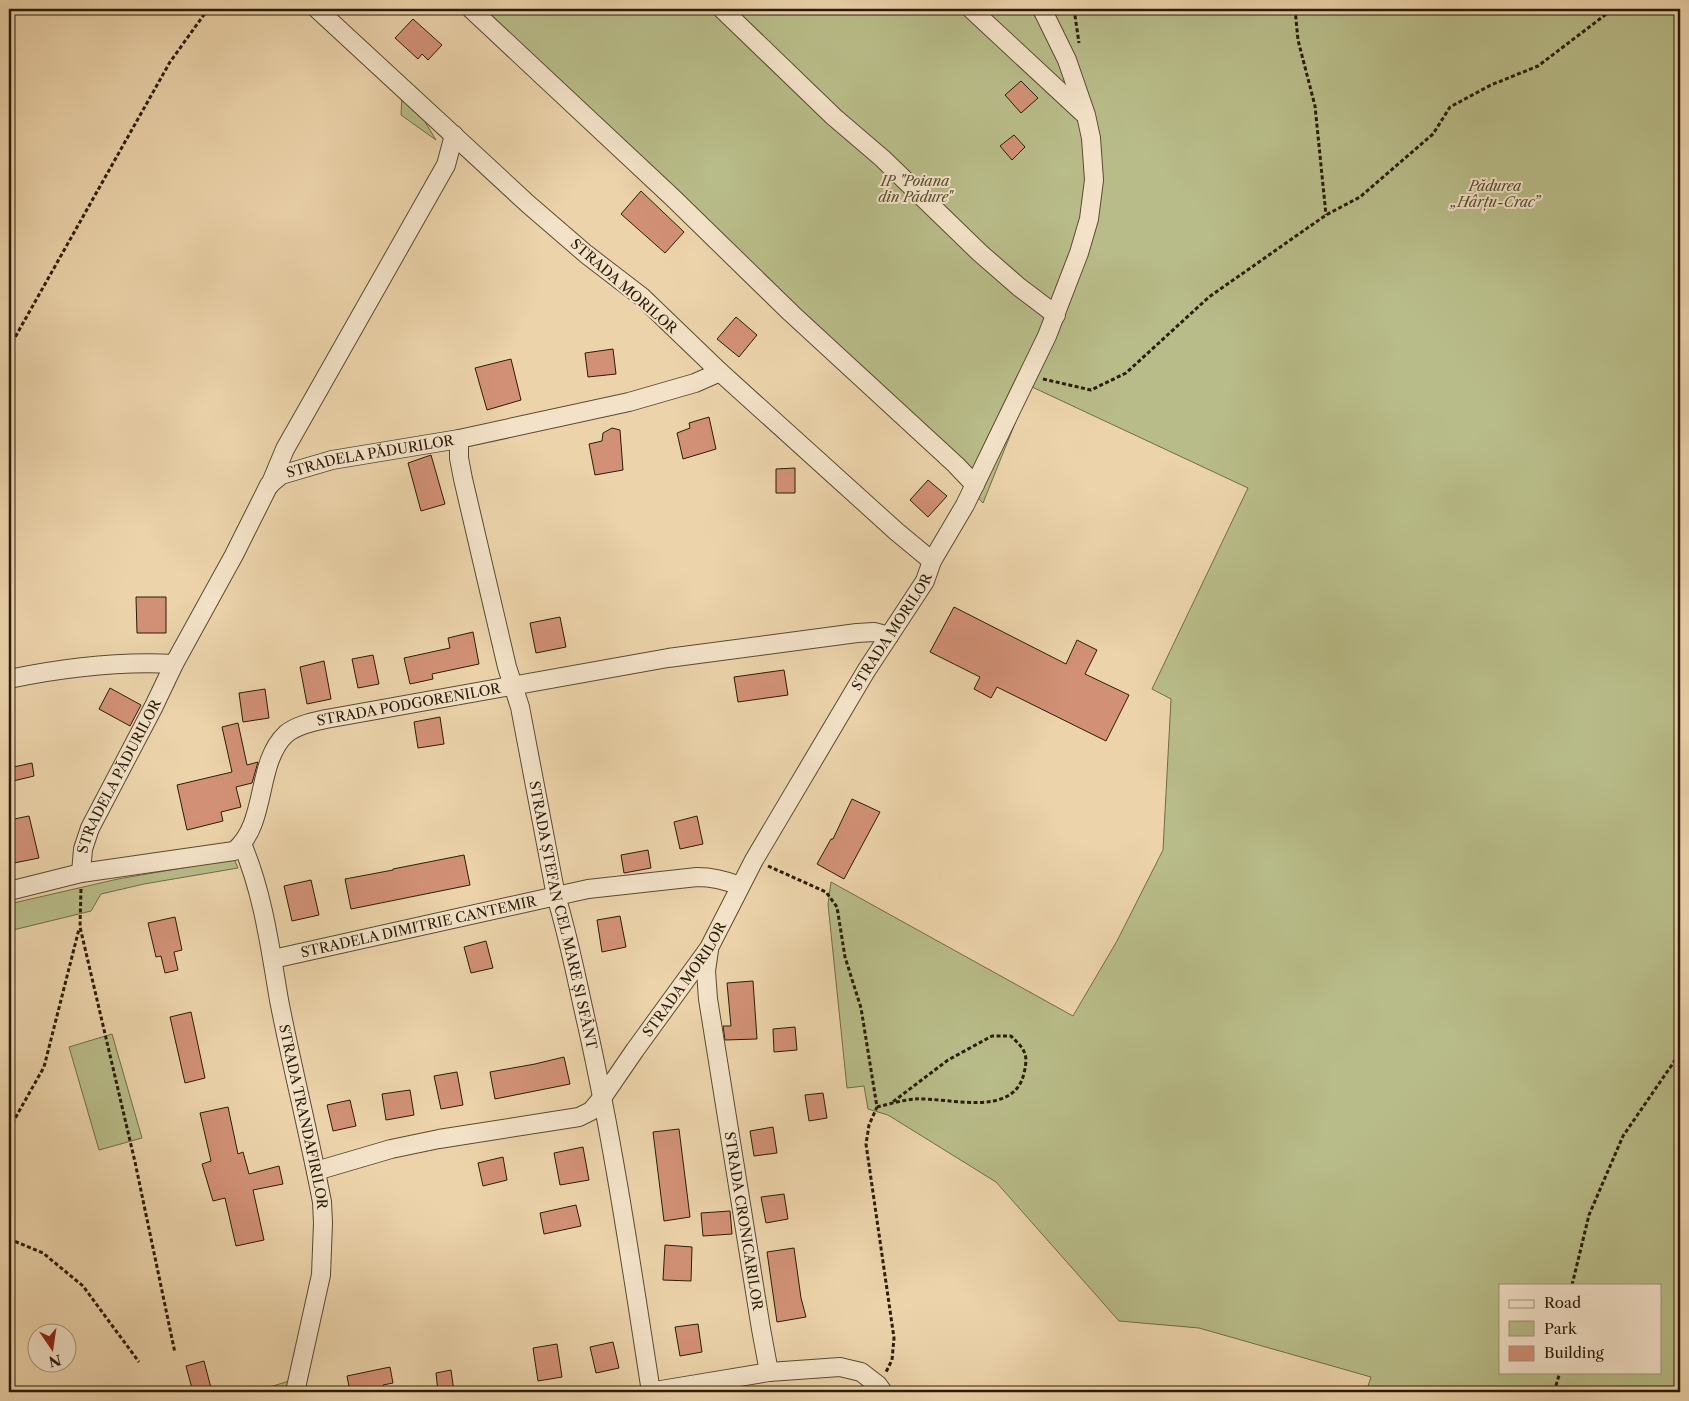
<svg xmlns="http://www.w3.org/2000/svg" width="1689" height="1401" font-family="'Libre Caslon Text',serif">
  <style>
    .green { fill: #b8bc88; stroke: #716c48; fill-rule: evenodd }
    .building { fill: #d29176; stroke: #2a1c07 }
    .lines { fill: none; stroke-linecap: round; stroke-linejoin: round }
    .minor-casing { stroke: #5a4a30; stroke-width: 20 }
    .path { stroke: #2a1c07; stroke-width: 3; stroke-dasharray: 4 2.5; stroke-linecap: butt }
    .minor { stroke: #f3e2c8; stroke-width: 18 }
    .labels { text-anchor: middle; stroke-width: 4; stroke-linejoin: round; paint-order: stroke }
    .park-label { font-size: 14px; font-style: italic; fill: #554c2e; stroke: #f3e2c8 }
    .street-label { font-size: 14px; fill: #2a1c07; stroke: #f3e2c8 }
  </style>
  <rect width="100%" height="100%" fill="#ecd3aa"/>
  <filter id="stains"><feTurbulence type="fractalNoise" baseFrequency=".004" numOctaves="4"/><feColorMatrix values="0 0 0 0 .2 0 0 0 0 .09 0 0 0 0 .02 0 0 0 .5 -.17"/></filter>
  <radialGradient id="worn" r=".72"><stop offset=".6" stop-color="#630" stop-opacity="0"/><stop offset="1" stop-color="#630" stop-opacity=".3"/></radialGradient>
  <g class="green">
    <path d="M 461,9 L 1680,9 L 1680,1392 L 1366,1392 L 1371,1377 L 1199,1328 L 1119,1321 L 996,1182 L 888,1115 L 868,1109 L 864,1086 L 847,1088 L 828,904 L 831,882 L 1073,1016 L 1117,941 L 1163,850 L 1171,699 L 1152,689 L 1248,488 L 1030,386 L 983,503 L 942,460 L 705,241 ZM 1500,1285 L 1660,1285 L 1660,1372 L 1500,1372 Z"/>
    <polygon points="402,96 419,112 436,140 401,115"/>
    <polygon points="234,859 238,868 144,884 101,894 91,911 9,931 9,904 118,879"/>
    <polygon points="112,1034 142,1138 99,1150 69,1047"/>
    <polygon points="289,1381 286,1392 254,1392"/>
  </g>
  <g class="building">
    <polygon points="413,19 442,45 428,60 422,54 418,59 395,38"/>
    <polygon points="1021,81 1038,98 1021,113 1005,95"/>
    <polygon points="1014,135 1025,147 1012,160 1000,146"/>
    <polygon points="641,191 684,232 665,253 621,214"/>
    <polygon points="736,317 757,335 739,357 717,339"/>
    <polygon points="613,349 616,374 588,377 585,353"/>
    <polygon points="511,359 521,400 487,410 475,368"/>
    <polygon points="709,417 716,449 683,459 677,433 690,428 689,423"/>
    <polygon points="612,428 620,430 623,470 595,475 589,444 602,441 603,433"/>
    <polygon points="431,455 445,504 421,511 408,463"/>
    <polygon points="795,468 795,493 776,493 776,469"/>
    <polygon points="928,480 947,496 928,517 910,500"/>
    <polygon points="136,597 166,597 166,633 137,633"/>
    <polygon points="954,607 1066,664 1077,640 1097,650 1085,674 1129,695 1106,741 997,687 991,698 974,689 980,677 930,652"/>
    <polygon points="560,617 566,647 536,653 530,623"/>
    <polygon points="473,632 479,664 432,674 433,679 410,684 404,658 450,648 448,638"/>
    <polygon points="373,655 379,684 358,688 352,659"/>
    <polygon points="324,661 331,699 307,704 300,667"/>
    <polygon points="784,670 788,695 738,702 734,677"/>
    <polygon points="110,688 141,705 130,726 99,709"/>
    <polygon points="265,689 269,718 243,722 239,693"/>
    <polygon points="440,717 444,744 418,748 414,722"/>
    <polygon points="238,723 247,765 258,762 252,783 236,787 241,807 221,812 223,821 187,830 177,785 232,772 222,727"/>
    <polygon points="32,763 34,776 9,782 9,768"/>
    <polygon points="852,799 880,812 844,879 817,864 831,839 833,839"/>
    <polygon points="29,816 39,858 9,864 9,820"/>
    <polygon points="697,816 703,844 680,849 674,822"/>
    <polygon points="648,850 651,868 624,873 621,855"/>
    <polygon points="464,855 470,885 351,909 345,879 393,870 393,869"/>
    <polygon points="311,880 319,915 292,921 284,886"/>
    <polygon points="620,916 626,947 602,952 597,920"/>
    <polygon points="175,917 182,950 174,952 178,970 165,973 161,956 156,957 148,923"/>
    <polygon points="486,941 493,968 471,973 464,947"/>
    <polygon points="753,981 757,1039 725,1040 723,1026 731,1026 727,983"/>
    <polygon points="191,1012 205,1078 185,1083 170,1017"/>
    <polygon points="795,1027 797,1050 774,1052 773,1029"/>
    <polygon points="564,1057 570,1084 495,1099 490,1072 535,1064"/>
    <polygon points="457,1072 463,1105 441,1109 434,1076"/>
    <polygon points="410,1090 414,1115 386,1120 382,1094"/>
    <polygon points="823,1093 827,1118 809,1121 805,1095"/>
    <polygon points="350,1100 356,1126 333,1131 327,1105"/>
    <polygon points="228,1107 238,1154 243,1152 249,1174 279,1166 283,1184 253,1190 264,1240 236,1246 225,1198 213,1201 202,1164 211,1161 200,1113"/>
    <polygon points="773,1127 777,1153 754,1156 750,1131"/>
    <polygon points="679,1129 690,1217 664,1221 653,1132"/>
    <polygon points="583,1147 589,1180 560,1185 554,1153"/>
    <polygon points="503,1157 507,1180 483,1186 478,1163"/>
    <polygon points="784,1194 788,1219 766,1223 761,1197"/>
    <polygon points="576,1205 581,1226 544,1234 540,1213"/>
    <polygon points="730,1211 732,1234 703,1236 701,1213"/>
    <polygon points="665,1245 692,1247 691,1281 663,1280"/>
    <polygon points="794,1248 801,1298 806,1317 777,1322 767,1252"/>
    <polygon points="698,1324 702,1352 680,1356 675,1327"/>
    <polygon points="613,1342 619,1368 596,1373 590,1347"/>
    <polygon points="557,1344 562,1377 538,1381 533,1348"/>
    <polygon points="204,1361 211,1388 193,1392 186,1366"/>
    <polygon points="390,1367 393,1383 383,1385 385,1392 350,1392 347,1376"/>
    <polygon points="451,1370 454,1392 438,1392 436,1373"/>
  </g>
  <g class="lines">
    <defs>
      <g id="minor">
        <polyline points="471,9 672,197 791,313 956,465 975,485"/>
        <polyline points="722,9 834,117 882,158 980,253 1019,287 1056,315"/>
        <polyline points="971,9 1083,113"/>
        <path id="s1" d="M 459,439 L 459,458 L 463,479 L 507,667 L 520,707 L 556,896 C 569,938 577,982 587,1025 C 614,1146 632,1270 651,1392"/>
        <polyline points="270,485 285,449 446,165 454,135"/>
        <polyline points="932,561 965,505 1047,336 1079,253 1089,219 1094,180 1091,138 1086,115 1067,60 1042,9"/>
        <path d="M 9,679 C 62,668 120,661 174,664"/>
        <path id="s2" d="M 242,844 C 263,893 270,947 279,1000 C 292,1067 309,1134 322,1202 L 323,1223 L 321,1275 L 295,1392"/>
        <path id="s3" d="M 81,873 L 83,849 L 90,828 L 154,706 L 174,664 L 234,555 L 269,485 L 281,475 L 332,460 L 459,439 L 629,402 L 695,383 L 720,372"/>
        <path id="s4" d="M 9,891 L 81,873 L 234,851 C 268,824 255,763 286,734 C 297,725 313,722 326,719 L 668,658 L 857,633 L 874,632 L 889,636"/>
        <path id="s5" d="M 709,950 L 706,971 L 708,999 L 761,1329 L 769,1372"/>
        <path id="s6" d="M 273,959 L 588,889 L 697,877 C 713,877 725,880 740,886"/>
        <path id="s7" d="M 316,1171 L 391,1149 L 439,1139 L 579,1117 L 591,1111 L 602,1098 L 635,1050 L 709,948 L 754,860 L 866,671 L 925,581 L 932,561 L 897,532 L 720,372 L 642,297 L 586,254 L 528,204 L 317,9"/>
        <polyline points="649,1392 769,1372 840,1367 861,1372 878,1385 883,1392"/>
      </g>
    </defs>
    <use href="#minor" class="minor-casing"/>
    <g class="path">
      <polyline points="1074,9 1079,43"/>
      <polyline points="1295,9 1298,40 1315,106 1326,215"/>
      <polyline points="9,348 170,62 208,9"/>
      <polyline points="1043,379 1091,390 1126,373 1209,297 1326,215 1360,197 1433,134 1450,107 1491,85 1538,66 1613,9"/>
      <polyline points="768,866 826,892 837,907 845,957 861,1008 877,1107 869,1125 866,1144 894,1338 892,1360 886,1372"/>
      <polyline points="81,889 80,927 135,1162 175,1353"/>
      <path d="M 877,1107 C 889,1104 903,1100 915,1099 C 948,1097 1014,1119 1024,1073 C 1029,1053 1024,1049 1011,1036 L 992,1036 L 948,1060 L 890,1104"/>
      <polyline points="9,1129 44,1067 79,929"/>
      <polyline points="9,1239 43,1253 83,1286 139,1362"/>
      <polyline points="1572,1285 1589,1215 1623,1136 1680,1053"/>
      <polyline points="1554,1392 1560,1372"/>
    </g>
    <use href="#minor" class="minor"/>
  </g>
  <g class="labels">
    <g class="park-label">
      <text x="915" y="186">IP "Poiana<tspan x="915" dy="16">din Pădure"</tspan></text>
      <text x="1495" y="191">Pădurea<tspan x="1495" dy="16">„Hârțu-Crac”</tspan></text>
    </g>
    <g class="street-label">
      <text transform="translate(624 286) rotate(41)" y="5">STRADA MORILOR</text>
      <text dy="5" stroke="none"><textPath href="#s3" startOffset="540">STRADELA PĂDURILOR</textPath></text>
      <text dy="5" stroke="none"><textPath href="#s7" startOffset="849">STRADA MORILOR</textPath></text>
      <text dy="5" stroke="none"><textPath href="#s4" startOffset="486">STRADA PODGORENILOR</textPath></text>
      <text dy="5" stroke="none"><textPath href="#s3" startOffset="105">STRADELA PĂDURILOR</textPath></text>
      <text dy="5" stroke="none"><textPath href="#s1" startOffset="488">STRADA ȘTEFAN CEL MARE ȘI SFÂNT</textPath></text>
      <text dy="5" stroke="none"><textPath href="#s6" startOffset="149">STRADELA DIMITRIE CANTEMIR</textPath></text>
      <text dy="5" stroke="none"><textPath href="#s7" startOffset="444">STRADA MORILOR</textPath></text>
      <text dy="5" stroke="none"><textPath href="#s2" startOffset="280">STRADA TRANDAFIRILOR</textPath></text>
      <text dy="5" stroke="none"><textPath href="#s5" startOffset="274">STRADA CRONICARILOR</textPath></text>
    </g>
  </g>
  <rect width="1689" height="1401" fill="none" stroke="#ecd3aa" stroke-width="30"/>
  <rect x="10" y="10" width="1669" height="1381" fill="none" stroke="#2a1c07" stroke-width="2.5"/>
  <rect x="15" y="15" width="1659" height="1371" fill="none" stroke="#2a1c07"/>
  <rect x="1499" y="1284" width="162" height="90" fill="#f3e2c8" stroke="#a3937b"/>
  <rect x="1509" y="1300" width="25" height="8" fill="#f3e2c8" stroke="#a3937b"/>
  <text x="1544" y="1308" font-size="15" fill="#2a1c07">Road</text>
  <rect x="1509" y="1321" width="25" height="15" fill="#b8bc88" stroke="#a3937b"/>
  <text x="1544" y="1334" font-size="15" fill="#2a1c07">Park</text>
  <rect x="1509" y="1346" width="25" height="15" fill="#d29176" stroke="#a3937b"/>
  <text x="1544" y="1358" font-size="15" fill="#2a1c07">Building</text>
  <g transform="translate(52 1348) rotate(167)"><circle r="24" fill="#f3e2c8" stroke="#a3937b"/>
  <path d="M0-4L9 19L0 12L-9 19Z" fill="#8f2418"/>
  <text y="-8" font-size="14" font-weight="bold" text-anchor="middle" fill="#2a1c07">N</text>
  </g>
  <rect width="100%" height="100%" filter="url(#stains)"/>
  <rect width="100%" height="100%" fill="url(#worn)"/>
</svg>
